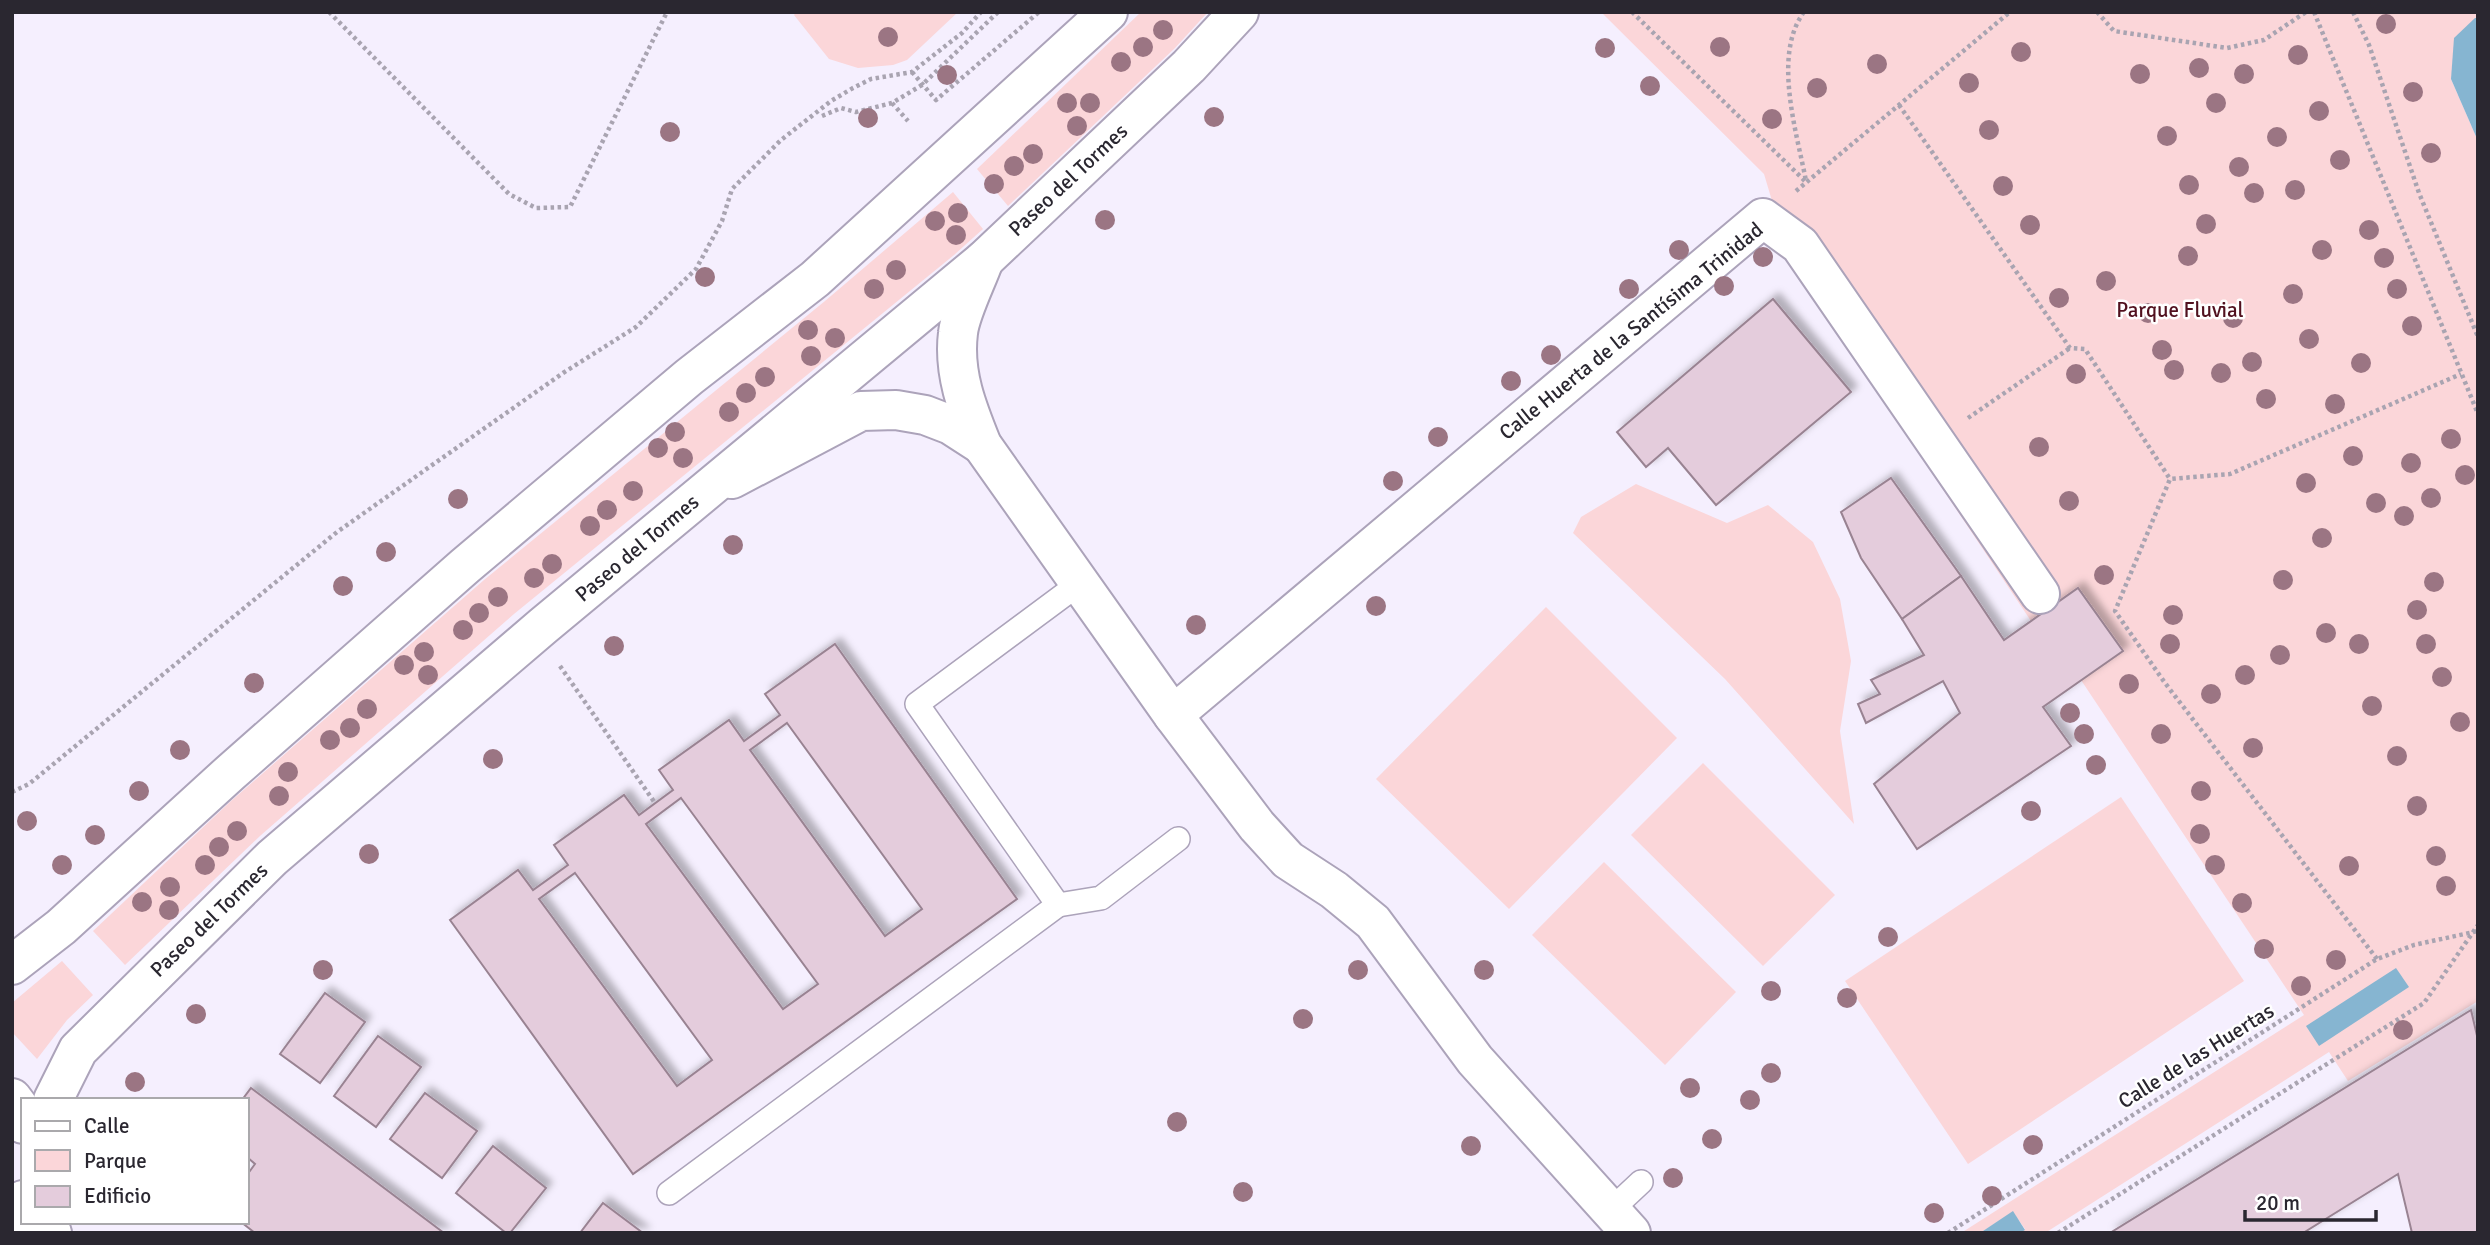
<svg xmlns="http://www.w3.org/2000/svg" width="2490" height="1245" font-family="Signika,sans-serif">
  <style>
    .green { fill: #fbd6d9 }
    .water { fill: #86b5d1 }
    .building { fill: #e4ccdc; stroke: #998392; stroke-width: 2; fill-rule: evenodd; filter: url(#shadow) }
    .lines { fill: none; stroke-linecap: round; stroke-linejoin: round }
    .lane-casing { stroke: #aca3ba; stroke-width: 26 }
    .street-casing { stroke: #aca3ba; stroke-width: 42 }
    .primary-casing { stroke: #aca3ba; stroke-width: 42 }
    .highway-casing { stroke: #aca3ba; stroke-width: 42 }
    .path { stroke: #a9a4b1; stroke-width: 4.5; stroke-dasharray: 3.5 3.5; stroke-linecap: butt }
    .lane { stroke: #fff; stroke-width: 23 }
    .street { stroke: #fff; stroke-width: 38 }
    .primary { stroke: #fff; stroke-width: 38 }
    .highway { stroke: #fff; stroke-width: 38 }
    .tree { fill: #9b7583 }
    .labels { text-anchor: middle; stroke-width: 5; stroke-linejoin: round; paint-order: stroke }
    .street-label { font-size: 21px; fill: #2a2730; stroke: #fff }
    .park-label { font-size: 21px; fill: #51111f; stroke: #fff }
  </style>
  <defs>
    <filter id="shadow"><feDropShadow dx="6" dy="-6" stdDeviation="3.5" flood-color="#0004"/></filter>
  </defs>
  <rect width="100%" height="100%" fill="#f5effe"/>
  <g class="green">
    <polygon points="796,12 958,12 907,60 893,65 858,68 829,59 794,15"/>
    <polygon points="1141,12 1208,12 1175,48 1008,206 977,169"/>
    <polygon points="1601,12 2478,12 2478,18 2475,18 2451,79 2478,141 2478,1001 2348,1081 2329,1052 2045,1233 2020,1233 2025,1229 2013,1212 1980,1233 1961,1233 2304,1015 2081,680 2122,651 2031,621 1790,261 1764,174"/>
    <polygon points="953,192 983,229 954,255 514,614 260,836 125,965 93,931 231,801 484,580 825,301"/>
    <polygon points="1636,484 1727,523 1768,505 1813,542 1840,599 1851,661 1840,731 1854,824 1725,679 1573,533 1581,517"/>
    <polygon points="1546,607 1677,738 1509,909 1376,779"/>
    <polygon points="1703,763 1835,895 1763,966 1631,835"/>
    <polygon points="2121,797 2244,981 1968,1164 1845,981"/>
    <polygon points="1604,862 1736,992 1665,1065 1532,935"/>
    <polygon points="62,961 93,995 67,1020 37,1059 12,1032 12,1003"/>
  </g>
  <g class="water">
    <polygon points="2475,18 2478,18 2478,141 2451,79 2454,38"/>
    <polygon points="2396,968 2409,987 2319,1046 2306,1026"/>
    <polygon points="2013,1211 2025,1230 2020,1233 1980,1233"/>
  </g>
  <g class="building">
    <polygon points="1773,299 1851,392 1716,505 1668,448 1646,467 1617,432"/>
    <polygon points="1891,478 1961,576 1902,619 1861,558 1841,512"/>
    <polygon points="1961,576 2004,640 2078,588 2123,651 2043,707 2071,746 1917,849 1874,784 1960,713 1943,681 1866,723 1858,704 1880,694 1871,680 1924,655 1902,619"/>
    <path d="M 835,644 L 1017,899 L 633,1174 L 450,920 L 518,870 L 533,890 L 568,865 L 554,845 L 624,795 L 639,815 L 673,790 L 659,770 L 729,720 L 744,741 L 780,715 L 765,694 ZM 787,723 L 922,909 L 885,936 L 750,750 ZM 681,798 L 818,984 L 783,1009 L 646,824 ZM 575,873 L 712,1060 L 677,1086 L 539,899 Z"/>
    <polygon points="325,993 365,1022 320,1083 280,1054"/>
    <polygon points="2471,1010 2478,1040 2478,1233 2412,1233 2398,1174 2303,1233 2110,1233"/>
    <polygon points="378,1036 421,1067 376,1127 334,1096"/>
    <polygon points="251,1088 444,1233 255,1233 241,1222 247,1222 247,1175 255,1164 247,1157 247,1100 242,1100"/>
    <polygon points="425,1093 477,1131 442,1178 390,1139"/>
    <polygon points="493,1146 546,1188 510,1233 506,1233 456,1193"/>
    <polygon points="603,1203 643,1233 580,1233"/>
  </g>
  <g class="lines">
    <defs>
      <g id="lane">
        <polyline points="1058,905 1101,898 1178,839"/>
        <polyline points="669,1193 1058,905 917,704 1080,583"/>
        <polyline points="1610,1211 1641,1182"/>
      </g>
      <g id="street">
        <path d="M 984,260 C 977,280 960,313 958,333 C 953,373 967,408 982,445 L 1173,715 L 1257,826 L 1288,860 L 1334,890 L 1373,922 L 1475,1060 L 1631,1233"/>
        <polyline points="732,479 861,411 896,410 925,415 951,425 982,445"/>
        <polyline points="1173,715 1763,218 1800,245 2040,594"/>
      </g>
      <polyline id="primary" points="45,1222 52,1233"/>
      <g id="highway">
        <polyline points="12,965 61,927 230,773 465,566 689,377 815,279 1108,12"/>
        <polyline points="12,1098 18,1106 23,1124"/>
        <polyline points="53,1100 78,1050 272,858 543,626 984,260 1189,66 1239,12"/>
        <polyline points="12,1223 23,1200"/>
      </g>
    </defs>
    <use href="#lane" class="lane-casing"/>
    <use href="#street" class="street-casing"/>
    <use href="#primary" class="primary-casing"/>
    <use href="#highway" class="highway-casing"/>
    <g class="path">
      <polyline points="329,12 509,194 536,208 570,207 667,12"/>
      <polyline points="1632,12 1806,182"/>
      <path d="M 1804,12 C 1772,55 1797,133 1806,181"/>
      <polyline points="2097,12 2114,31 2227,48 2264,40 2306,12"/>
      <polyline points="2314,12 2478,414"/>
      <polyline points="2353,12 2369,45 2419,193 2478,337"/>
      <polyline points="912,72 936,100 1039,12"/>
      <polyline points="892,103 908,121"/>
      <polyline points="1899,105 2070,348 2085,349 2170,479"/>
      <polyline points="822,116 841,108 856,112 892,103 922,85 998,12"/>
      <polyline points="1796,191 2010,12"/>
      <polyline points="1968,418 2070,348"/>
      <polyline points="560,666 655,803"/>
      <polyline points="12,792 29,784 337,532 563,373 636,327 696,269 722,221 732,189 781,140 831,101 853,88 871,79 912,72 962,33 981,12"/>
      <polyline points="2377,959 2165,683 2115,611 2170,479 2230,474 2461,374"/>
      <polyline points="1948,1233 2377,959 2414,945 2478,931"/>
      <polyline points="2058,1233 2424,1003 2478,925"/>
    </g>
    <use href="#lane" class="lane"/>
    <use href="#street" class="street"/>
    <use href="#primary" class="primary"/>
    <use href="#highway" class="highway"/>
  </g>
  <g class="tree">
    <circle cx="2386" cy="24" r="10"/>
    <circle cx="1163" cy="30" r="10"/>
    <circle cx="888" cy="37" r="10"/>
    <circle cx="1143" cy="47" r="10"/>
    <circle cx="1720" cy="47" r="10"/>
    <circle cx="1605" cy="48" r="10"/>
    <circle cx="2021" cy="52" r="10"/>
    <circle cx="2298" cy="55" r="10"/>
    <circle cx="1121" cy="62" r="10"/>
    <circle cx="1877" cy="64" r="10"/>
    <circle cx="2199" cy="68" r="10"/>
    <circle cx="2140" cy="74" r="10"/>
    <circle cx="2244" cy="74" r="10"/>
    <circle cx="947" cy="75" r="10"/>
    <circle cx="1969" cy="83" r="10"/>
    <circle cx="1650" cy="86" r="10"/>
    <circle cx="1817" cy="88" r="10"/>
    <circle cx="2413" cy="92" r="10"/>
    <circle cx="1067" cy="103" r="10"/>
    <circle cx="1090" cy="103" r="10"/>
    <circle cx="2216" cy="103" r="10"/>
    <circle cx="2319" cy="111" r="10"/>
    <circle cx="1214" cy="117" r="10"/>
    <circle cx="868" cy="118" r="10"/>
    <circle cx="1772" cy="119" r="10"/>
    <circle cx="1077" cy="126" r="10"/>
    <circle cx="1989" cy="130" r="10"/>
    <circle cx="670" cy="132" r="10"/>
    <circle cx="2167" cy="136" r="10"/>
    <circle cx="2277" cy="137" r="10"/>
    <circle cx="2431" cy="153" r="10"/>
    <circle cx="1033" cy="154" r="10"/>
    <circle cx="2340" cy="160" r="10"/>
    <circle cx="1014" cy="166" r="10"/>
    <circle cx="2239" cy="167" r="10"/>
    <circle cx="994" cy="184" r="10"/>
    <circle cx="2189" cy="185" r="10"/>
    <circle cx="2003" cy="186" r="10"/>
    <circle cx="2295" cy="190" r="10"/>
    <circle cx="2254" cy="193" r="10"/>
    <circle cx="958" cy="213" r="10"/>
    <circle cx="1105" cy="220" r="10"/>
    <circle cx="935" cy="221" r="10"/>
    <circle cx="2206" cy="224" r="10"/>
    <circle cx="2030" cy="225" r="10"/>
    <circle cx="2369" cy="230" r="10"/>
    <circle cx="956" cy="235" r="10"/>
    <circle cx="1679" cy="250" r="10"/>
    <circle cx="2322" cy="250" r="10"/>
    <circle cx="2188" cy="256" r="10"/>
    <circle cx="1763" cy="257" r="10"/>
    <circle cx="2384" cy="258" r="10"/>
    <circle cx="896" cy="270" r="10"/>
    <circle cx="705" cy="277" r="10"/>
    <circle cx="2106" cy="281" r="10"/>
    <circle cx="1724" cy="286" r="10"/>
    <circle cx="874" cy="289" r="10"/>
    <circle cx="1629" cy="289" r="10"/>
    <circle cx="2397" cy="289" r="10"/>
    <circle cx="2293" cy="294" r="10"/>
    <circle cx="2059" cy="298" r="10"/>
    <circle cx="2148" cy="313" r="10"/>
    <circle cx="2233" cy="318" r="10"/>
    <circle cx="2412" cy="326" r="10"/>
    <circle cx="808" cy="330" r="10"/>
    <circle cx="835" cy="338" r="10"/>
    <circle cx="2309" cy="339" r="10"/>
    <circle cx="2162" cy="350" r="10"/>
    <circle cx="1551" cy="355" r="10"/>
    <circle cx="811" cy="356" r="10"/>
    <circle cx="2252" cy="362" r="10"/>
    <circle cx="2361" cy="363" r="10"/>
    <circle cx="2174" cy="370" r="10"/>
    <circle cx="2221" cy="373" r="10"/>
    <circle cx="2076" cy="374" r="10"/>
    <circle cx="765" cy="377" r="10"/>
    <circle cx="1511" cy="381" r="10"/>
    <circle cx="746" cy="393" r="10"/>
    <circle cx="2266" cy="399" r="10"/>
    <circle cx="2335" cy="404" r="10"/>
    <circle cx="729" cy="412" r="10"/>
    <circle cx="675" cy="432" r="10"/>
    <circle cx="1438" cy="437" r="10"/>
    <circle cx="2451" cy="439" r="10"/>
    <circle cx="2039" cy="447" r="10"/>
    <circle cx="658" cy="448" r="10"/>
    <circle cx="2353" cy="456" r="10"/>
    <circle cx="683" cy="458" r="10"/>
    <circle cx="2411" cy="463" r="10"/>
    <circle cx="2465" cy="475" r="10"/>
    <circle cx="1393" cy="481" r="10"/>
    <circle cx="2306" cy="483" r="10"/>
    <circle cx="633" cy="491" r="10"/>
    <circle cx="2431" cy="498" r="10"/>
    <circle cx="458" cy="499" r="10"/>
    <circle cx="2069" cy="501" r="10"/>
    <circle cx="2376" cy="503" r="10"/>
    <circle cx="607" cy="510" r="10"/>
    <circle cx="2404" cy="516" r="10"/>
    <circle cx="590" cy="526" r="10"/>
    <circle cx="2322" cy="538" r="10"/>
    <circle cx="733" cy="545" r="10"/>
    <circle cx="386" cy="552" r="10"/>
    <circle cx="552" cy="564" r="10"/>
    <circle cx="2104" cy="575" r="10"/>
    <circle cx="534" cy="578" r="10"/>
    <circle cx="2283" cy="580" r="10"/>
    <circle cx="2434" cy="582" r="10"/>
    <circle cx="343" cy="586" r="10"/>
    <circle cx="498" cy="597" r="10"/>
    <circle cx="1376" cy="606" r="10"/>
    <circle cx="2417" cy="610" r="10"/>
    <circle cx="479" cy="613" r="10"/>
    <circle cx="2173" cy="615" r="10"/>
    <circle cx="1196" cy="625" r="10"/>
    <circle cx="463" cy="630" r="10"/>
    <circle cx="2326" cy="633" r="10"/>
    <circle cx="2170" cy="644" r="10"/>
    <circle cx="2359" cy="644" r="10"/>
    <circle cx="2426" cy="644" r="10"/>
    <circle cx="614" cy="646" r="10"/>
    <circle cx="424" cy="652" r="10"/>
    <circle cx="2280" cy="655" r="10"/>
    <circle cx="404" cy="665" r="10"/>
    <circle cx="428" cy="675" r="10"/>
    <circle cx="2245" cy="675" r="10"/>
    <circle cx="2442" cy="677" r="10"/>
    <circle cx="254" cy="683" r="10"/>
    <circle cx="2129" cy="684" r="10"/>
    <circle cx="2211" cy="694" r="10"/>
    <circle cx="2372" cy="706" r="10"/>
    <circle cx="367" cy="709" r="10"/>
    <circle cx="2070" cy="713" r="10"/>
    <circle cx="2460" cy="722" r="10"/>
    <circle cx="350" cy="728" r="10"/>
    <circle cx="2084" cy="734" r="10"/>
    <circle cx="2161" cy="734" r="10"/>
    <circle cx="330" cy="740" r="10"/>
    <circle cx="2253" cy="748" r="10"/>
    <circle cx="180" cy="750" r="10"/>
    <circle cx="2397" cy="756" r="10"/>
    <circle cx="493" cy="759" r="10"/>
    <circle cx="2096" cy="765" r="10"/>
    <circle cx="288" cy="772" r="10"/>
    <circle cx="139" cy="791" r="10"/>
    <circle cx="2201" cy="791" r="10"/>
    <circle cx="279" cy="796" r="10"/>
    <circle cx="2417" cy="806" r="10"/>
    <circle cx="2031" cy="811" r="10"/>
    <circle cx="27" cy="821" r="10"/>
    <circle cx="237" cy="831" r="10"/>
    <circle cx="2200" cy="834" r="10"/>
    <circle cx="95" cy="835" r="10"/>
    <circle cx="219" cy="847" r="10"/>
    <circle cx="369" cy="854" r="10"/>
    <circle cx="2436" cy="856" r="10"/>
    <circle cx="62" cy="865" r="10"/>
    <circle cx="205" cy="865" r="10"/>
    <circle cx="2215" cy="865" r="10"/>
    <circle cx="2349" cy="866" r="10"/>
    <circle cx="2446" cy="886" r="10"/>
    <circle cx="170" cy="887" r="10"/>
    <circle cx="142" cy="902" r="10"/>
    <circle cx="2242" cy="903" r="10"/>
    <circle cx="169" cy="910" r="10"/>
    <circle cx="1888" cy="937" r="10"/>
    <circle cx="2264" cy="949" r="10"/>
    <circle cx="2336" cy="960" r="10"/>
    <circle cx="323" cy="970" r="10"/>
    <circle cx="1358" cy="970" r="10"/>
    <circle cx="1484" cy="970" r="10"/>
    <circle cx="2301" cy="986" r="10"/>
    <circle cx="1771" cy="991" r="10"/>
    <circle cx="1847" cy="998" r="10"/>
    <circle cx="196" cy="1014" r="10"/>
    <circle cx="1303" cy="1019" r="10"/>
    <circle cx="2403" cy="1030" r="10"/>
    <circle cx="1771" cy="1073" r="10"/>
    <circle cx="135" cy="1082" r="10"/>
    <circle cx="1690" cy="1088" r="10"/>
    <circle cx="1750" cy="1100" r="10"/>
    <circle cx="1177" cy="1122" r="10"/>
    <circle cx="1712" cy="1139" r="10"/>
    <circle cx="2033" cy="1145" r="10"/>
    <circle cx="1471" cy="1146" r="10"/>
    <circle cx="1673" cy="1178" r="10"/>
    <circle cx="1243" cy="1192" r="10"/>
    <circle cx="1992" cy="1196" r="10"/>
    <circle cx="1934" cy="1213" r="10"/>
  </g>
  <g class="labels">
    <g class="street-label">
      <text transform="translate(1068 180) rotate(-43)" y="7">Paseo del Tormes</text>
      <text transform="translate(1631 331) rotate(-39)" y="7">Calle Huerta de la Santísima Trinidad</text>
      <text transform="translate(637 548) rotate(-40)" y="7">Paseo del Tormes</text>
      <text transform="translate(209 920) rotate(-44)" y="7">Paseo del Tormes</text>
      <text transform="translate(2196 1056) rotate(-32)" y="7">Calle de las Huertas</text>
    </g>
    <g class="park-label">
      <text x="2180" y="317">Parque Fluvial</text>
    </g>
  </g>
  <rect width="2490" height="1245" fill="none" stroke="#2a2730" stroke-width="28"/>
  <rect x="21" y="1098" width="228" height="126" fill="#ffffff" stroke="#aaa9ac" stroke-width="2"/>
  <rect x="35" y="1121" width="35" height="10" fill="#ffffff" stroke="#aaa9ac" stroke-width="2"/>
  <text x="84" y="1133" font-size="21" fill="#2a2730">Calle</text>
  <rect x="35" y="1150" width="35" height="21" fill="#fbd6d9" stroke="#aaa9ac" stroke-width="2"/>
  <text x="84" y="1168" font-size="21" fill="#2a2730">Parque</text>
  <rect x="35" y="1186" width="35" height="21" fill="#e4ccdc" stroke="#aaa9ac" stroke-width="2"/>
  <text x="84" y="1203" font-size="21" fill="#2a2730">Edificio</text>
  <path d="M2245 1210v10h131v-10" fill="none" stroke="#2a2730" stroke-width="3.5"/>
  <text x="2256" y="1210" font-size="21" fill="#2a2730" stroke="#ffffff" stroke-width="5" paint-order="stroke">20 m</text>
</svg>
